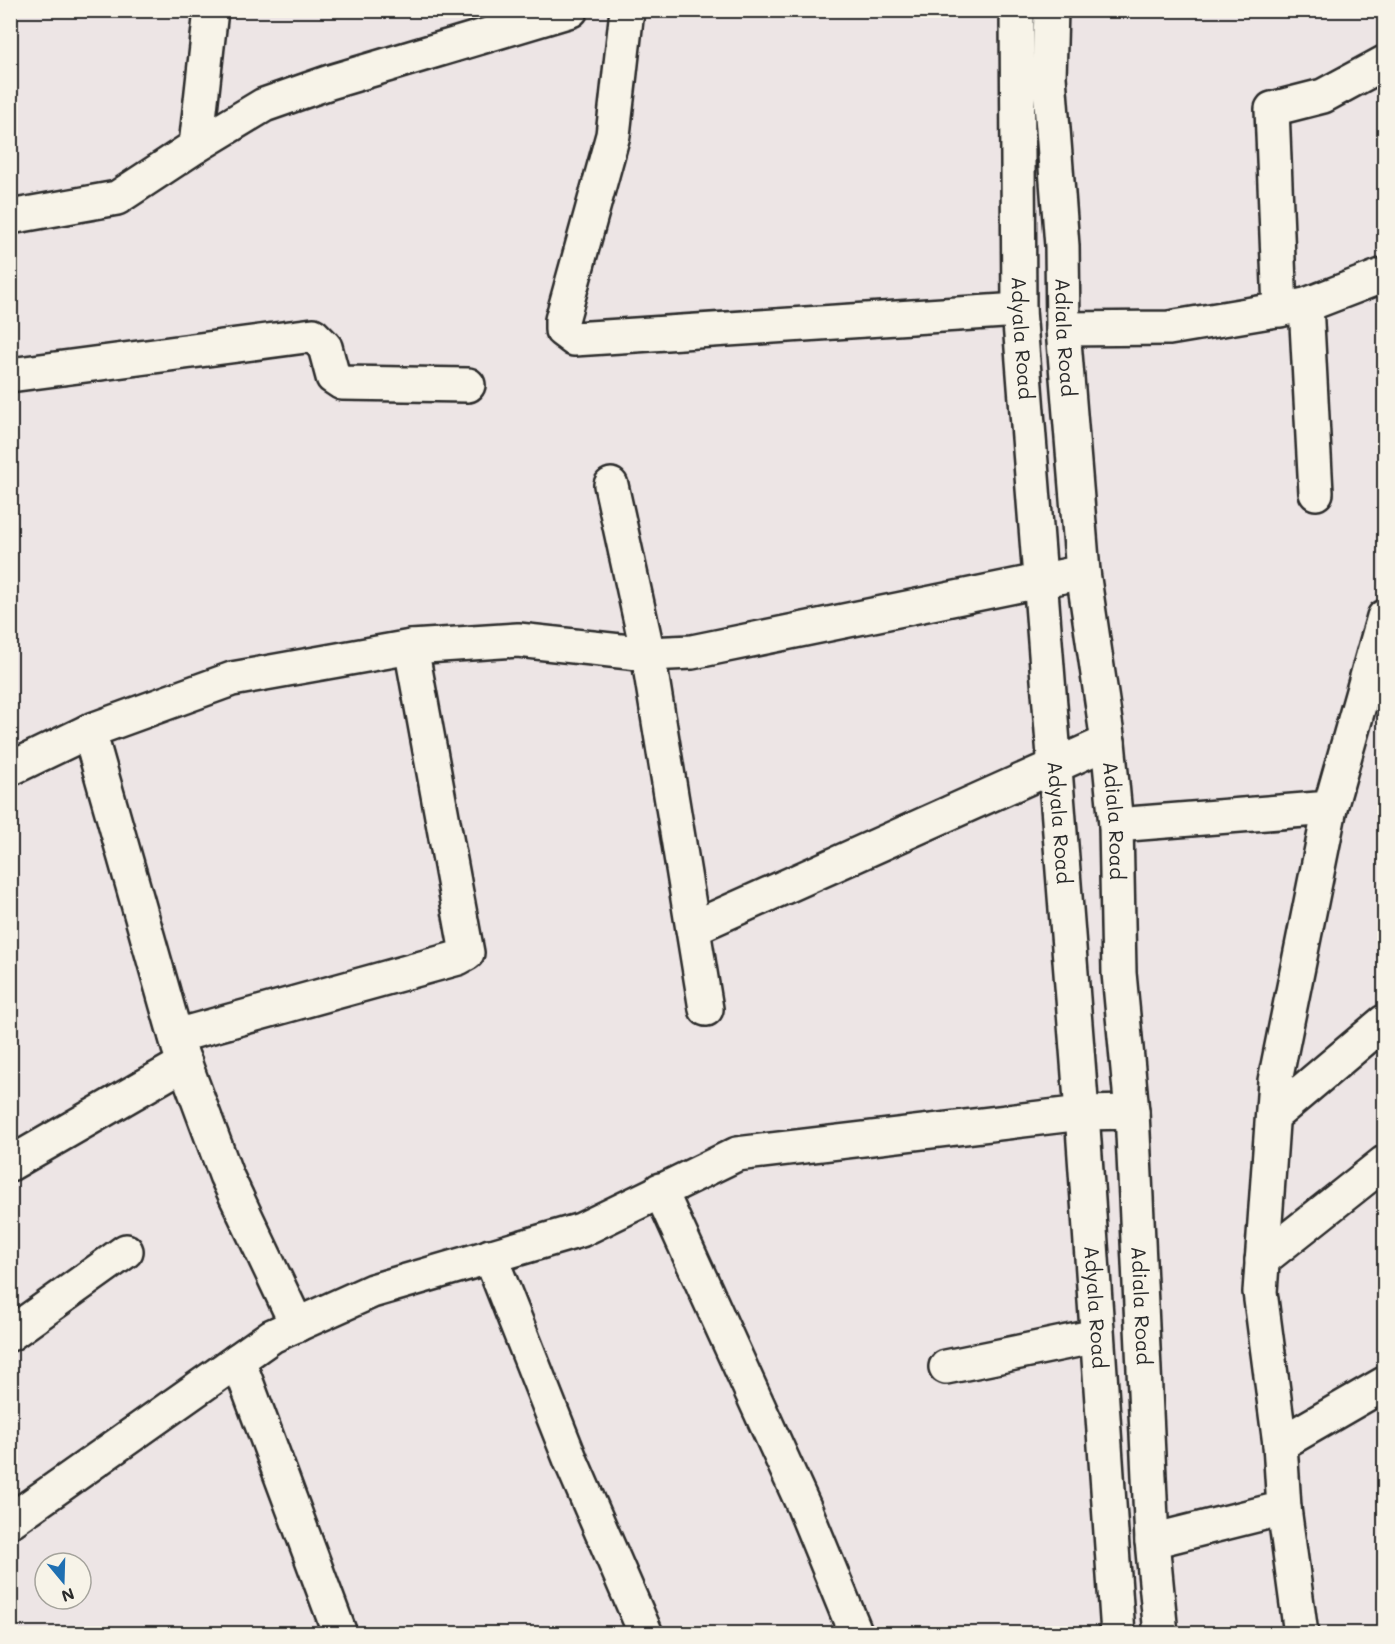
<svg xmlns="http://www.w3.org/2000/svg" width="1395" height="1644" font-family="Mali,sans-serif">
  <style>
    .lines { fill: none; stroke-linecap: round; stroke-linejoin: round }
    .minor-casing { stroke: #2b2b2b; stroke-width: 38 }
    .primary-casing { stroke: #2b2b2b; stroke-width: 38 }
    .minor { stroke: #f7f3e8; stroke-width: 33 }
    .primary { stroke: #f7f3e8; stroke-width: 33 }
    .labels { text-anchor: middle; stroke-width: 4.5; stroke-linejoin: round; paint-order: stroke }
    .street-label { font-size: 20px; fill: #2b2b2b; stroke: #f7f3e8 }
  </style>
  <rect width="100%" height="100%" fill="#ede5e5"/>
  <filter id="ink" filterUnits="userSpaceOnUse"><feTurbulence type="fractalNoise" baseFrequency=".0167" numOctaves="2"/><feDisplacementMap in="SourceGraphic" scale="12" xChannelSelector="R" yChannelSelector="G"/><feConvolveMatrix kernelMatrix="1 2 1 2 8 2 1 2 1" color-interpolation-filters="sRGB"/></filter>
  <g filter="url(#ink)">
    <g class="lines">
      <defs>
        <g id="minor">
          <polyline points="627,10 613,135 562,320 562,330 574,339 1019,310"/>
          <polyline points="196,146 211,10"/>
          <polyline points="10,217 117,198 196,146 264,105 330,82 571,10"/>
          <polyline points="1306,305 1316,493"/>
          <polyline points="1280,310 1272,109 1323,96 1384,63"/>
          <polyline points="1063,329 1169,328 1306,305 1384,275"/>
          <polyline points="10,375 313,335 325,347 333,377 342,383 468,385"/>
          <polyline points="611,485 648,654 706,1009"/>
          <polyline points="89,731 179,1048 226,1175 297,1325"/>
          <polyline points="10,769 89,731 232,679 411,647 518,640 648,654 692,652 1083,572"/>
          <polyline points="1116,825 1330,808 1384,617"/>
          <polyline points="693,928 1108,742"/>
          <polyline points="176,1036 458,958 467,953 411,647"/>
          <polyline points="1273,1116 1384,1022"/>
          <polyline points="10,1164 185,1063"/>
          <polyline points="660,1190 804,1507 856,1634"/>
          <polyline points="490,1256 571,1461 646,1634"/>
          <polyline points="1262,1260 1384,1163"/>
          <polyline points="10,1334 126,1251"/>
          <polyline points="238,1360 340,1634"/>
          <polyline points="946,1367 1097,1336"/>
          <polyline points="1280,1444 1260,1292 1275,1081 1330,808"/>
          <polyline points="1284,1508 1301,1634"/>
          <polyline points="10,1521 272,1336 372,1291 581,1230 737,1154 1082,1113 1132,1112"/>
          <polyline points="1152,1541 1284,1508 1280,1444 1384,1384"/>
        </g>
        <g id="primary">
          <path id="s1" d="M 1017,10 L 1019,310 L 1082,1113 L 1118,1634"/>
          <path id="s2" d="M 1051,10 L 1049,77 L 1062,246 L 1063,329 L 1083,572 L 1108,742 L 1116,825 L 1119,973 L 1132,1112 L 1152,1541 L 1161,1634"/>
        </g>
      </defs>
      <use href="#minor" class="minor-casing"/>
      <use href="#primary" class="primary-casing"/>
      <use href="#minor" class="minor"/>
      <use href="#primary" class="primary"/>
    </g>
  </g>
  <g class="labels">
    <g class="street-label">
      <text dy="7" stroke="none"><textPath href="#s1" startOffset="328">Adyala Road</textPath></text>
      <text dy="7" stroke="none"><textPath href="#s2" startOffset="328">Adiala Road</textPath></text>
      <text dy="7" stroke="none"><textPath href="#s2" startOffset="814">Adiala Road</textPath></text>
      <text dy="7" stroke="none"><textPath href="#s1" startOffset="814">Adyala Road</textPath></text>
      <text dy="7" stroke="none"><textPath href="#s2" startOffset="1300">Adiala Road</textPath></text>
      <text dy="7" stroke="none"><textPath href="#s1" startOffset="1300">Adyala Road</textPath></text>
    </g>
  </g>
  <rect width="1395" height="1644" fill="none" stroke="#f7f3e8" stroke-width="36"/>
  <rect x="18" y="18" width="1359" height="1608" fill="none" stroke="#2b2b2b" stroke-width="2" filter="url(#ink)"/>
  <g transform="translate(63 1581) rotate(161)"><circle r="28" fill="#f7f3e8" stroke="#a5a39c" stroke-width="1.5"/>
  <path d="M0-4.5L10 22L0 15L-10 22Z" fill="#1f6fb2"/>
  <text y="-9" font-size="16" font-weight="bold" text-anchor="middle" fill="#2b2b2b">N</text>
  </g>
</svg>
